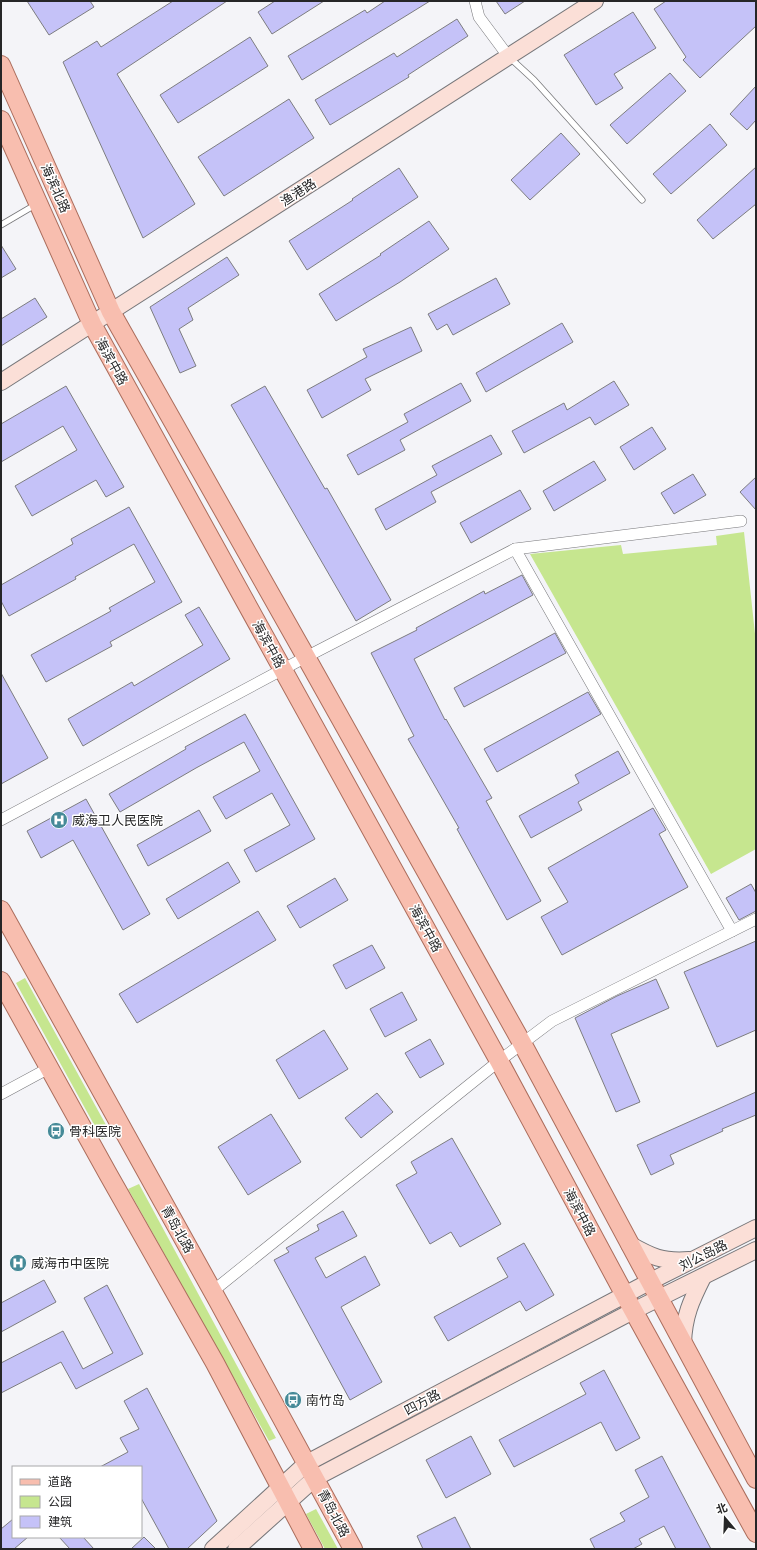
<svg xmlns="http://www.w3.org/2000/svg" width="757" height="1550" font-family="'Archivo Narrow','Noto Sans SC',sans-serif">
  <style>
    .green { fill: #c6e68f }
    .building { fill: #c5c2f8; stroke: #7d7d80 }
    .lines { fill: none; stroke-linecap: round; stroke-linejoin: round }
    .lane-casing { stroke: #77777a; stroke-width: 7 }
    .street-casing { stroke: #77777a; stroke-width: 12 }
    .secondary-casing { stroke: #77777a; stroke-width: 18 }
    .primary-casing { stroke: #ab6d5c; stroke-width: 20 }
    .lane { stroke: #fff; stroke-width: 5.5 }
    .street { stroke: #fff; stroke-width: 11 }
    .secondary { stroke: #fbdfd7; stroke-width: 16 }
    .primary { stroke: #f8beaf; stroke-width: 18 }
    .labels { text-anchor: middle; stroke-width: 3; stroke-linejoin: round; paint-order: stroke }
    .street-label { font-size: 13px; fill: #262627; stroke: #fff }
    .poi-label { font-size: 13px; fill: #262627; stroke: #fff; text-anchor: start }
  </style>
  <rect width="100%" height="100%" fill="#f4f4f8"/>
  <g class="green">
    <polygon points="744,532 756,643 756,849 711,874 530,554 621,545 623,554 717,545 716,536"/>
    <polygon points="25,978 111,1134 102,1139 16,983"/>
    <polygon points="139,1184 276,1438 269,1441 128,1189"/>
    <polygon points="316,1509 338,1549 325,1549 306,1514"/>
  </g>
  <g class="building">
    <polygon points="27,1 90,1 94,7 49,35"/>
    <polygon points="173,1 227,1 117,74 195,204 143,238 63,62 97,41 101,47"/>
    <polygon points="275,1 324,1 272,34 258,12"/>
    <polygon points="385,1 430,1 302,80 288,56 365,10 367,13"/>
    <polygon points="496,1 525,1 505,14"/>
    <polygon points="666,1 756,1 756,26 700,78 683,60 686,57 654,9"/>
    <polygon points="633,12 656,48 614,74 623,88 596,105 564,55"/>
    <polygon points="457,19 468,36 408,75 409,77 330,125 315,100 394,53 397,57"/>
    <polygon points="250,37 268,66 178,123 160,95"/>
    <polygon points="670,73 686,91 627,144 610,125"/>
    <polygon points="756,86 756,120 747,130 730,114"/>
    <polygon points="289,99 314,138 224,196 198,157"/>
    <polygon points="710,124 727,145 671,194 653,174"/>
    <polygon points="561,133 580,154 530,200 511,180"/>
    <polygon points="756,167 756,204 713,239 697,220"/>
    <polygon points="399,168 418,197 307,270 289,241 353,200 352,199"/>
    <polygon points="429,221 449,249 400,282 336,321 319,294 381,255 380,254"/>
    <polygon points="1,245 16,269 1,278"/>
    <polygon points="227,257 239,275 188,308 193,320 179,329 196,366 180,373 150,307"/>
    <polygon points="496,278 510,304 453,335 447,324 437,330 428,314"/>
    <polygon points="35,298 47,317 1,346 1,319"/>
    <polygon points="562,323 573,342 486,392 476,373"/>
    <polygon points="411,327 422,351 365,379 371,390 322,418 307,390 367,357 363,349"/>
    <polygon points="614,381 629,405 595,425 590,417 524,453 512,431 564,403 567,410"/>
    <polygon points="461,383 471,401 400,440 405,450 358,475 347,455 408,422 404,414"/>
    <polygon points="66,386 124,487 106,497 96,480 32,516 15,486 77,450 63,426 1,462 1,424"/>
    <polygon points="265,386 325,489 327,488 391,600 356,621 231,405"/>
    <polygon points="652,427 666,449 634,470 620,447"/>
    <polygon points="491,435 502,454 431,492 436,502 386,530 375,509 437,475 432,466"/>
    <polygon points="594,461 606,480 554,511 543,491"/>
    <polygon points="693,474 706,495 674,514 661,493"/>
    <polygon points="756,477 756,510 740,492"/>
    <polygon points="520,490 531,509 471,543 460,523"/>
    <polygon points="129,507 182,602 110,642 112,646 46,682 31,655 111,611 109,608 155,582 134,544 75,577 76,579 9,616 1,601 1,585 73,544 71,539"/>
    <polygon points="522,575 533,595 414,659 445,720 446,719 492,798 486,801 541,901 507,920 457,829 459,828 408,739 414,736 371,653 417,630 416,628 484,591 485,594"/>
    <polygon points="199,607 230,659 83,746 68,719 132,682 134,686 203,645 185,615"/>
    <polygon points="555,633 566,653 464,707 454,688"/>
    <polygon points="1,673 48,758 1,784"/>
    <polygon points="588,692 601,714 497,772 484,749"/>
    <polygon points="245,714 315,839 256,872 244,850 290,825 272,793 226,819 213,797 260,771 244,742 196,768 120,812 109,794 186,749 185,747"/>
    <polygon points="618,751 630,773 578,802 582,810 531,838 519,816 579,783 575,775"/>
    <polygon points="86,799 150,914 123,930 73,840 41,858 27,831"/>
    <polygon points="653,808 666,830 659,834 688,887 562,955 541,917 568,902 548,868"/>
    <polygon points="199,810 211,831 148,866 137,845"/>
    <polygon points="228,862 240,882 178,919 166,899"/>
    <polygon points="335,878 348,900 300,928 287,906"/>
    <polygon points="751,884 756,893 756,911 739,920 726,898"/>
    <polygon points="258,911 276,940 137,1023 119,994"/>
    <polygon points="756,941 756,1030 717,1047 684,972"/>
    <polygon points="372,945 385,968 346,989 333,965"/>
    <polygon points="656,979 669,1008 611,1034 640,1102 616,1112 575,1018 617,996"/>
    <polygon points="402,992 417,1020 385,1037 370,1009"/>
    <polygon points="324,1030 348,1069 299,1099 276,1060"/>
    <polygon points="430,1039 444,1064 420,1078 405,1053"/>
    <polygon points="756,1092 756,1115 722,1129 723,1131 670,1155 674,1164 651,1175 637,1145"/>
    <polygon points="377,1093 393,1112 361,1138 345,1118"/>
    <polygon points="271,1114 301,1162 248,1195 218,1147"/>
    <polygon points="452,1138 501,1224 460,1247 451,1232 430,1244 396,1185 417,1173 411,1162"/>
    <polygon points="343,1211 357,1236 315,1258 326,1278 365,1256 380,1285 341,1307 382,1382 350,1400 274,1260 289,1252 286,1248 319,1230 317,1225"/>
    <polygon points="524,1243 554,1295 526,1311 520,1301 448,1341 434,1317 508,1277 497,1258"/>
    <polygon points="44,1280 56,1302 1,1332 1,1303"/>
    <polygon points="107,1285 143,1354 76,1389 61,1362 1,1393 1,1363 63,1331 83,1369 113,1353 84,1298"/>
    <polygon points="604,1370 640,1438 616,1451 601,1422 514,1467 499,1440 586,1394 580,1383"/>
    <polygon points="147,1388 217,1521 187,1549 169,1549 141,1498 141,1467 100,1467 128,1452 120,1438 139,1429 124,1401"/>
    <polygon points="471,1436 491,1474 446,1498 426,1460"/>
    <polygon points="662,1456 711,1549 676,1549 664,1526 639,1539 642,1544 633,1549 595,1549 590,1539 625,1521 620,1513 649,1497 635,1470"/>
    <polygon points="455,1517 471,1549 423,1549 417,1536"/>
    <polygon points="13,1519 13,1537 28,1537 14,1549 1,1549 1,1529"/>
    <polygon points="59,1537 83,1537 94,1549 70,1549"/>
    <polygon points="144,1537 156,1549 131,1549"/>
  </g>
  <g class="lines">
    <defs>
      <g id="lane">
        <polyline points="509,57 534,80 642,200"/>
        <polyline points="1,225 35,205"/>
      </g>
      <g id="street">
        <polyline points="475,1 479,17 508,56"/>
        <polyline points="515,549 732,931"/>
        <polyline points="1,820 306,657 515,549 741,521"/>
        <polyline points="1,1094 49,1068"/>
        <polyline points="213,1291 499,1061 552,1021 756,919"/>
      </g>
      <g id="secondary">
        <polyline points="1,382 595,1"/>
        <path d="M 629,1244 C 652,1257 662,1262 689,1260"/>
        <path d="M 683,1343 C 684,1316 691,1301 703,1277"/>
        <polyline points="213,1549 307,1463 649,1282 756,1228"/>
        <polyline points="236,1549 315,1478 633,1311 756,1250"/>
      </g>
      <g id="primary">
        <polyline points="1,65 111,312 306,657 522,1043 756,1479"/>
        <polyline points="1,120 92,324 499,1061 628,1301 756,1533"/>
        <polyline points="1,910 218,1301 353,1549"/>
        <polyline points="1,981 108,1174 215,1363 313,1549"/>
      </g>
    </defs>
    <use href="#lane" class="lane-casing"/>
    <use href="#street" class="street-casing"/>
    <use href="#secondary" class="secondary-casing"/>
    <use href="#primary" class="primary-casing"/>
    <use href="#lane" class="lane"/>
    <use href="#street" class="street"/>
    <use href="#secondary" class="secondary"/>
    <use href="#primary" class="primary"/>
  </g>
  <defs>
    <symbol id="hospital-disc" viewBox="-11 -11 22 22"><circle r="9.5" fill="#468a98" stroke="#fff"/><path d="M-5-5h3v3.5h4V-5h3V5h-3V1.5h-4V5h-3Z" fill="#fff"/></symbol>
    <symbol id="bus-disc" viewBox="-11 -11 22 22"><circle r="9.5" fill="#468a98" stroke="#fff"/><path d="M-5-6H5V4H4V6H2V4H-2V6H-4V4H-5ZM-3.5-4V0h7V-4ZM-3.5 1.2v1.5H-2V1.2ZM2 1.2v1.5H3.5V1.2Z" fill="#fff"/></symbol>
  </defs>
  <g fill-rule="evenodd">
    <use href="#hospital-disc" x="49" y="810" width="20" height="20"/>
    <use href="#bus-disc" x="46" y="1121" width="20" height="20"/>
    <use href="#hospital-disc" x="8" y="1253" width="20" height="20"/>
    <use href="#bus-disc" x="283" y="1390" width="20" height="20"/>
  </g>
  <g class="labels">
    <g class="street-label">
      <text transform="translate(56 188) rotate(66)" y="5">海滨北路</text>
      <text transform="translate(298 192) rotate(-33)" y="5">渔港路</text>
      <text transform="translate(112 361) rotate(61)" y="5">海滨中路</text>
      <text transform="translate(269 644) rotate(61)" y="5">海滨中路</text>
      <text transform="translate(426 928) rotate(61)" y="5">海滨中路</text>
      <text transform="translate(580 1212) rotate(62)" y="5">海滨中路</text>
      <text transform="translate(178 1229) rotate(61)" y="5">青岛北路</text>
      <text transform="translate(703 1255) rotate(-27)" y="5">刘公岛路</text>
      <text transform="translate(422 1402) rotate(-28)" y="5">四方路</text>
      <text transform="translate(334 1513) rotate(62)" y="5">青岛北路</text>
    </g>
    <g class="poi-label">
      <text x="72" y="825">威海卫人民医院</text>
      <text x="69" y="1136">骨科医院</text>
      <text x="31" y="1268">威海市中医院</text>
      <text x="306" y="1405">南竹岛</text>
    </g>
  </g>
  <rect width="757" height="1550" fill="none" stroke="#262627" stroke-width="4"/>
  <rect x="12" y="1466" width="130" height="72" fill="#ffffff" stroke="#a8a8a9"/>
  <rect x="20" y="1479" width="20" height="6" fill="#f8beaf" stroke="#a8a8a9"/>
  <text x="48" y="1486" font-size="12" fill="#262627">道路</text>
  <rect x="20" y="1496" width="20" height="12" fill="#c6e68f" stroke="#a8a8a9"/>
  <text x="48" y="1506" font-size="12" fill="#262627">公园</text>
  <rect x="20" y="1516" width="20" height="12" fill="#c5c2f8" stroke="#a8a8a9"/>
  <text x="48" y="1526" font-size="12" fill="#262627">建筑</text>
  <g transform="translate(725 1518) rotate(341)" stroke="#ffffff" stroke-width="3" paint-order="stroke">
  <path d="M0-3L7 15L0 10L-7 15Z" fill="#262627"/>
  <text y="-6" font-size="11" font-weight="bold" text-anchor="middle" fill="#262627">北</text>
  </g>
</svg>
